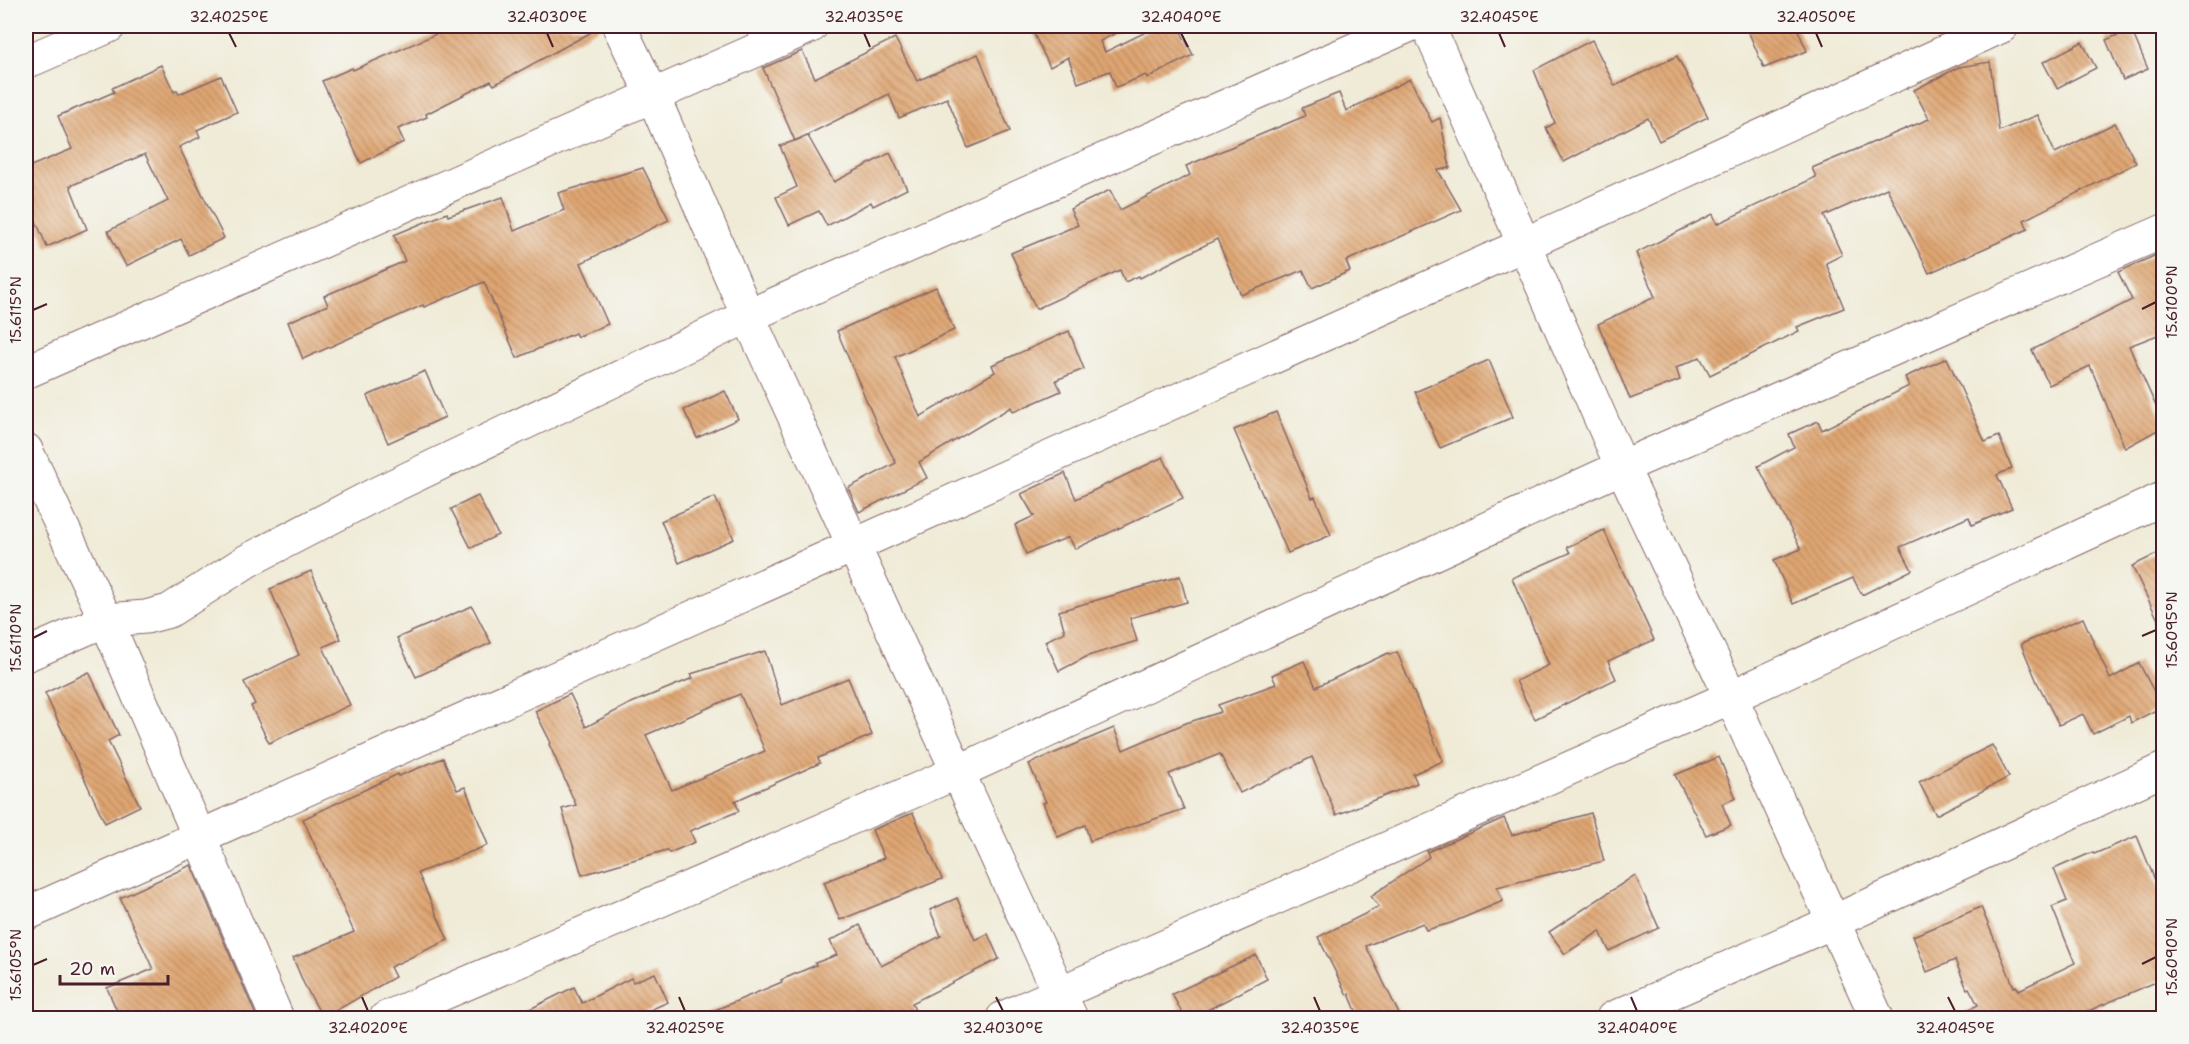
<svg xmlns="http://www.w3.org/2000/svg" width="2189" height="1044" font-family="'Shantell Sans',sans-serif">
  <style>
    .building { fill: url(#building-back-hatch); fill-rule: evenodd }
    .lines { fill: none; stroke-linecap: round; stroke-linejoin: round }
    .minor-casing { stroke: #846667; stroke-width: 35 }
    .minor { stroke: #fff; stroke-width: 33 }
    .ticks { fill: none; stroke: #4a1f2b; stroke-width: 2 }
    .neatline { fill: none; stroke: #4a1f2b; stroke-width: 2 }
    .ticks-label { font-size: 15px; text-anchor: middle; fill: #4a1f2b }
  </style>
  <defs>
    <pattern id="building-back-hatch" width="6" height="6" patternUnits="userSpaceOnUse" patternTransform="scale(1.5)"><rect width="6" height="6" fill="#dfa672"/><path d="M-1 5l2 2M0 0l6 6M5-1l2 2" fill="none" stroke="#b7875e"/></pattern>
  </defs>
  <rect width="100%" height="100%" fill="#f6f6f2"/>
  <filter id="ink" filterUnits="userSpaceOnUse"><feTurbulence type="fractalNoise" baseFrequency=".0167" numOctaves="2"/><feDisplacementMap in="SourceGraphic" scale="12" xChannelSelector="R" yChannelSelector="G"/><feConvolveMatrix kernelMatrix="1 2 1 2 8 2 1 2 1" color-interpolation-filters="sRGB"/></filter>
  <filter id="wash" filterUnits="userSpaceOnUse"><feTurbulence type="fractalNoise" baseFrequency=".008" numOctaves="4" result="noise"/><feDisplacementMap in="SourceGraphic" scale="24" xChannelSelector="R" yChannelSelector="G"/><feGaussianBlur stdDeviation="1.35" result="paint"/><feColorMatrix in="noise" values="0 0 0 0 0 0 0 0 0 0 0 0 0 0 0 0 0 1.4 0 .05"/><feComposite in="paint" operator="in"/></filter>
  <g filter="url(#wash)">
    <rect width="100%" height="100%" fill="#f0ebd7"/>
    <g id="blocks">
      <g class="building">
        <polygon points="438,26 600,26 601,27 494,85 491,81 426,114 427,117 398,129 404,142 361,163 322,81 352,68 353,70 441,32"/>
        <polygon points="1030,26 1130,26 1100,41 1105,52 1158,26 1178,26 1193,55 1147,78 1146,75 1116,87 1110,71 1078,83 1068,57 1050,67"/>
        <polygon points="1746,26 1796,26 1807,51 1764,68"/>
        <polygon points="2131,29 2148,69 2123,80 2106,40"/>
        <polygon points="895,38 917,81 978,54 1010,131 968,148 947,98 899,118 889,94 795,141 763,68 802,51 815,78"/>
        <polygon points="1592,40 1615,86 1677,56 1708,117 1659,141 1648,118 1564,162 1546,128 1555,123 1534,70"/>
        <polygon points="2082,42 2096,68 2057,88 2043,62"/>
        <polygon points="1990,62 1999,131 2038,115 2055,153 2115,123 2136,163 2024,220 2028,229 1929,273 1887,188 1824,216 1842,255 1826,263 1844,308 1797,327 1799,331 1710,375 1700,357 1676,368 1680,380 1630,399 1598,324 1655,297 1636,253 1713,214 1717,224 1816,177 1812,168 1929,119 1914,90 1959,67"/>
        <polygon points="161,65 174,92 177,90 179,94 221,76 237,112 197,130 200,137 179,147 224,238 189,255 181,239 126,266 108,231 168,201 145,154 70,186 87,229 47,247 26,198 26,168 72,149 58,116 114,92 112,88"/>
        <polygon points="1410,79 1432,122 1440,118 1450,168 1438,170 1461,210 1346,261 1350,271 1312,288 1303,270 1241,295 1217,239 1140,278 1139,276 1125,282 1120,270 1036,309 1011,253 1078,225 1070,209 1110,190 1120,210 1190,175 1186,166 1305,116 1302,108 1339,93 1346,111"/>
        <polygon points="808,136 834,182 890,153 907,189 873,206 871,202 827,226 819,211 789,225 776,197 797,187 780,146"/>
        <polygon points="643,168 669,220 581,263 608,324 577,337 575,333 517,358 484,282 424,307 423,305 303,359 288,322 328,305 324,296 405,261 394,235 447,213 448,216 503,197 514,231 564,210 558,193"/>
        <polygon points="2163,252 2163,333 2129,346 2163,422 2163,427 2125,448 2090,366 2049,385 2032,350 2132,300 2118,272"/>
        <polygon points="936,287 954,330 895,357 920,417 995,372 992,365 1069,331 1084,369 1056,380 1061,391 1013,412 1011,407 919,462 927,478 859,512 848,488 896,463 879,430 837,331"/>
        <polygon points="1947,358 1985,442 1999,436 2012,468 1997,475 2012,508 1972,525 1969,517 1900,547 1912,570 1862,595 1853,578 1793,604 1774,560 1801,549 1758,466 1794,447 1789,434 1818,421 1822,430 1909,386 1905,377"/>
        <polygon points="1489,360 1513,417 1440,448 1415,392"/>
        <polygon points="425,371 445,417 388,443 367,396"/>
        <polygon points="725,391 738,419 697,438 684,410"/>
        <polygon points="1276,412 1312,498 1315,497 1331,535 1288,553 1234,430"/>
        <polygon points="1163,457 1183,498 1075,549 1069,537 1026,554 1015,525 1034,516 1021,494 1065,473 1076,499"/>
        <polygon points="478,496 498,535 471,548 451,509"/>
        <polygon points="715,497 734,539 679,563 661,521"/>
        <polygon points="1604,530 1654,640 1608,661 1616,679 1535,719 1516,681 1549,665 1512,578 1570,553 1567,547"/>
        <polygon points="2163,551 2163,630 2132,566"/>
        <polygon points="311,571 341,639 323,647 350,705 269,743 251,706 255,704 244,682 299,655 270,589"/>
        <polygon points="1180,576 1187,602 1130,618 1137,641 1088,656 1059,671 1045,641 1065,632 1059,611"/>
        <polygon points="472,606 491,643 416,677 397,638"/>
        <polygon points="2083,618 2110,679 2139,663 2162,707 2131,723 2129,716 2093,734 2083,714 2059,725 2037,682 2021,644"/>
        <path d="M 765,651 L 782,705 L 848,678 L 872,735 L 818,758 L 820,763 L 735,801 L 739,811 L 690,831 L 695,842 L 669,853 L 667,850 L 582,875 L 562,809 L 576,805 L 549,744 L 551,743 L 535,711 L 570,694 L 586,727 L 629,704 L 693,678 L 691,674 ZM 740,694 L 765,751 L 672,790 L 646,735 Z"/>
        <polygon points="1397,652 1443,761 1413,774 1417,783 1336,815 1312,757 1240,793 1220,754 1169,774 1184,809 1090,841 1085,825 1058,837 1043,803 1046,802 1029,764 1114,728 1123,750 1186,723 1221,712 1218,705 1276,684 1272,675 1304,661 1316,687 1388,653 1389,655"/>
        <polygon points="89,672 119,735 108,741 140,806 105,823 45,693"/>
        <polygon points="1992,745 2009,777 1936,815 1919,782"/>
        <polygon points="1719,757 1736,798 1722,804 1731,825 1706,835 1675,775"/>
        <polygon points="443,758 457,790 465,787 488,845 418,873 448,940 390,967 395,977 323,1018 304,984 293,958 354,932 303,819 398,774 399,776"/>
        <polygon points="913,813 942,879 840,920 824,882 884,858 872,830"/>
        <polygon points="1591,813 1604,861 1497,887 1503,901 1451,923 1426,930 1423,923 1366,946 1401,1018 1359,1018 1349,994 1347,995 1318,937 1379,907 1371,896 1429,857 1427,852 1504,818 1512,835"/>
        <polygon points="2137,836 2163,900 2163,979 2072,1018 1951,1018 1978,1005 1969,988 1967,989 1955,960 1927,972 1913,936 1981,907 2014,987 2016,986 2019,990 2075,963 2052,907 2067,901 2054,869 2093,852 2094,854"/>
        <polygon points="191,865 257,1018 120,1018 107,988 153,969 120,898"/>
        <polygon points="1635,875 1659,928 1609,951 1600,931 1565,954 1549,932"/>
        <polygon points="957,898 975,940 988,934 999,959 912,1003 918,1018 696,1018 782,982 781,980 816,965 815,963 837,955 830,941 860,925 881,966 941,936 930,910"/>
        <polygon points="1256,955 1267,979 1192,1018 1185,1018 1172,994"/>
        <polygon points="655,973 668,1002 632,1018 512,1018 574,987 582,1003 631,978 633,982"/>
      </g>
    </g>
  </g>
  <g filter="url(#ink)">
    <use href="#blocks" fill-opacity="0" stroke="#846667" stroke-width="1.5"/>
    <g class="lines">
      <defs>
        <g id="minor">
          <polyline points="619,26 653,96 748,316 1071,1018"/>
          <polyline points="1428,26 1622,467 1731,697 1877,1018"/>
          <polyline points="26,62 109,26"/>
          <polyline points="26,372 811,26"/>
          <polyline points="26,450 106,620 277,1018"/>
          <polyline points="26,655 106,620 146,617 169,611 247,561 376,494 748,316 1408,26"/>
          <polyline points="26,914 855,545 1523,245 2002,26"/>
          <polyline points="386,1018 958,772 1622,467 2164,231"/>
          <polyline points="1003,1018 1731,697 2164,498"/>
          <polyline points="1613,1018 1833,922 2164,769"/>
        </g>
      </defs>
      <use href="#minor" class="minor-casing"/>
      <use href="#minor" class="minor"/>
    </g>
  </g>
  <path class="ticks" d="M 229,33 L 236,47M 547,33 L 553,47M 864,33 L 870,47M 1181,33 L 1188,47M 1499,33 L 1505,47M 1816,33 L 1822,47M 2142,309 L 2156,302M 33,310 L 47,304M 2142,636 L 2156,630M 33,638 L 47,631M 2142,964 L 2156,957M 33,965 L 47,959M 362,997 L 368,1011M 679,997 L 685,1011M 996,997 L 1003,1011M 1314,997 L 1320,1011M 1631,997 L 1637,1011M 1948,997 L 1955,1011"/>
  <rect width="2189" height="1044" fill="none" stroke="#f6f6f2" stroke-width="66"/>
  <path d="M60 975v9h108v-9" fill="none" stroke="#4a1f2b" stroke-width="3"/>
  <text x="69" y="975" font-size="18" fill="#4a1f2b" stroke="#f6f6f2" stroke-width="4.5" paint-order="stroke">20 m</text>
  <rect x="33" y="33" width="2123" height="978" class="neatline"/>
  <g class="ticks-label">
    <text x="229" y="22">32.4025°E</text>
    <text x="547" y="22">32.4030°E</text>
    <text x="864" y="22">32.4035°E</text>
    <text x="1181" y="22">32.4040°E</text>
    <text x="1499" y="22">32.4045°E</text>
    <text x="1816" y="22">32.4050°E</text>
    <text transform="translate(2172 302) rotate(-90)" y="5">15.6100°N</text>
    <text transform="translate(16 310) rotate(-90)" y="5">15.6115°N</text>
    <text transform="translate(2172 630) rotate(-90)" y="5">15.6095°N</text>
    <text transform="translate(16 638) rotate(-90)" y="5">15.6110°N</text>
    <text transform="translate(2172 957) rotate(-90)" y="5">15.6090°N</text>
    <text transform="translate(16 965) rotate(-90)" y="5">15.6105°N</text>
    <text x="368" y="1033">32.4020°E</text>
    <text x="685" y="1033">32.4025°E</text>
    <text x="1003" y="1033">32.4030°E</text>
    <text x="1320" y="1033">32.4035°E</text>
    <text x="1637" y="1033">32.4040°E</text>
    <text x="1955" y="1033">32.4045°E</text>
  </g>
</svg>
